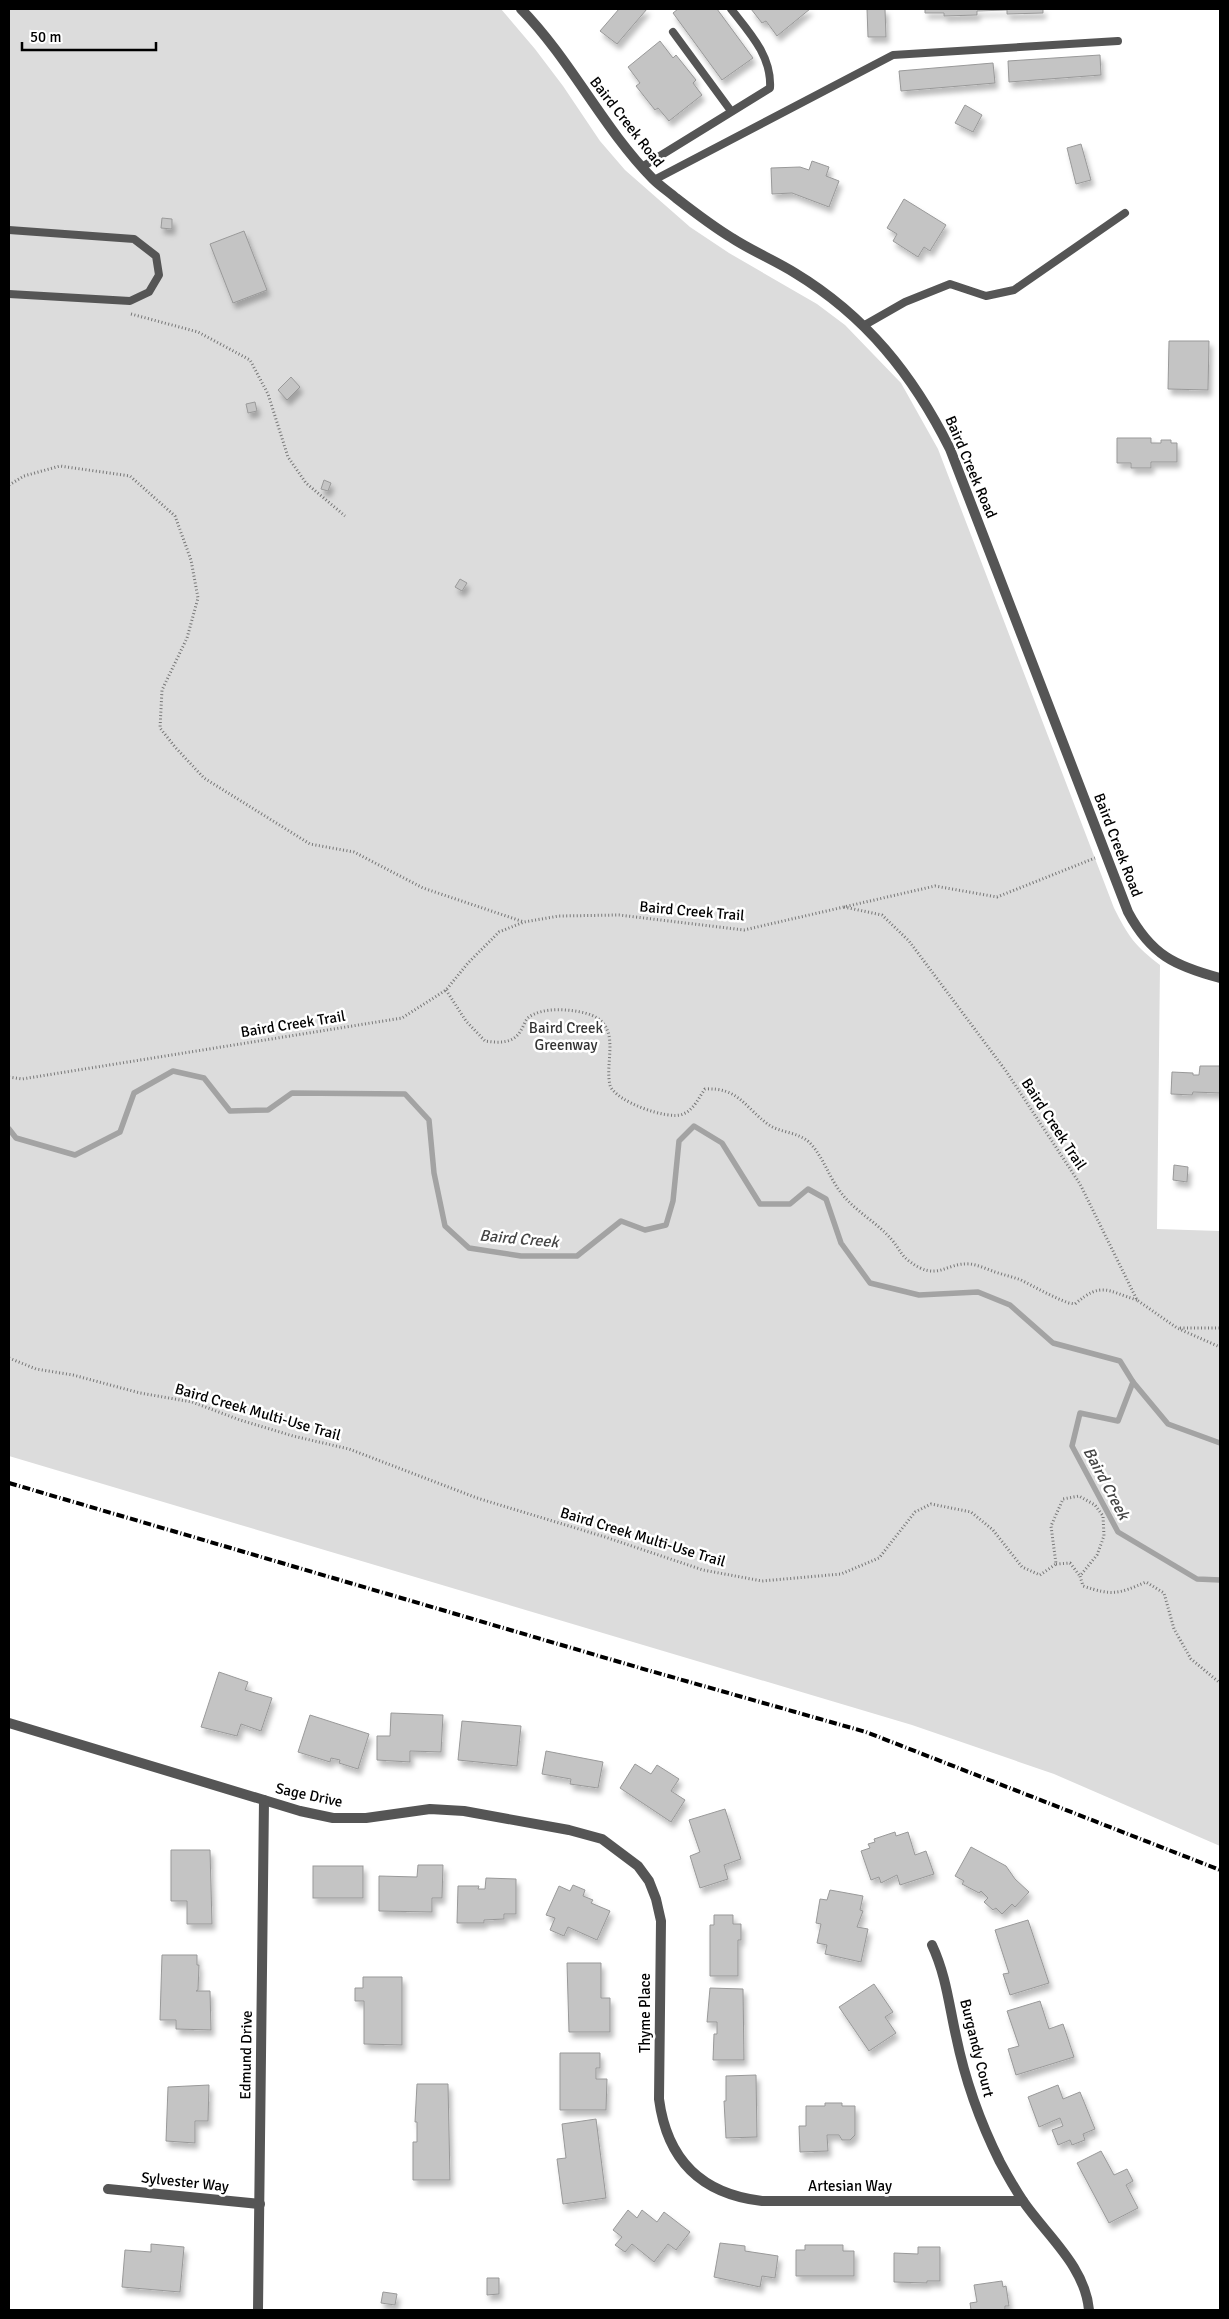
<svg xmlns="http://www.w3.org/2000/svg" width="1229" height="2319" font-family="Signika,sans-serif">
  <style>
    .green { fill: #dcdcdc }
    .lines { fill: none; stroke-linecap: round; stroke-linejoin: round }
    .stream { stroke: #a3a3a3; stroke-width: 5.5 }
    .building { fill: #c4c4c4; stroke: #999; filter: url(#shadow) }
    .path { stroke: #777; stroke-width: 3; stroke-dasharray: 1 2.5; stroke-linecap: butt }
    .lane { stroke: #555; stroke-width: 8 }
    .street { stroke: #555; stroke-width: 10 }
    .rail { stroke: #000; stroke-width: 4; stroke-dasharray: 8 2.5 1 2.5; stroke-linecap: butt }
    .labels { text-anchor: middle; stroke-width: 5; stroke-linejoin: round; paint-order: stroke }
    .street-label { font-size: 15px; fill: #000; stroke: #fff }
    .park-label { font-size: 15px; fill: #333; stroke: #fff }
    .water-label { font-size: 16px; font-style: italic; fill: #444; stroke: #fff }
  </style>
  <defs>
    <filter id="shadow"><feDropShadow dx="3" dy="5.5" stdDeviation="2.5" flood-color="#0004"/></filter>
  </defs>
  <rect width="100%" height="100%" fill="#fff"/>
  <path class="green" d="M 9,9 L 501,9 L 535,49 L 563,86 L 600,141 L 625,170 L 690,227 L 729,253 L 817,304 L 845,325 L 901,383 L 938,449 L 1114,908 C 1128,936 1135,946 1160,965 L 1157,1229 L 1220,1231 L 1220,1846 L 1054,1774 L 912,1725 L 9,1456 Z"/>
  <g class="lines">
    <g class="stream">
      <polyline points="9,1129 16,1138 75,1155 120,1132 134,1093 173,1071 204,1078 230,1111 268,1110 292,1093 405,1094 429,1120 434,1173 445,1226 469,1248 521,1256 577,1256 621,1221 645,1230 666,1225 673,1201 679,1141 694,1126 722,1143 760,1204 790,1204 808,1189 826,1199 841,1243 870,1283 919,1295 978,1292 1010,1305 1053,1343 1120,1361 1133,1382 1118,1421 1080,1413 1072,1446 1118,1532 1197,1579 1220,1580"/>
      <polyline points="1133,1382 1168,1424 1220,1443"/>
    </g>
  </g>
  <g class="building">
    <polygon points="619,9 647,9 617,44 600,31"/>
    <polygon points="678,9 717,9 753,58 722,80 673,13"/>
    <polygon points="751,9 810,9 777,36 766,21 762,23"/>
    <polygon points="867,9 885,9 886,37 868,37"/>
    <polygon points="925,9 1043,9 1043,13 1007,14 1007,10 977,11 977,15 944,16 944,13 925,13"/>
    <polygon points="660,41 673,58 676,55 696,80 693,83 702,95 669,121 658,108 655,110 636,86 640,83 628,67"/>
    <polygon points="1100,55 1101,75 1009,82 1008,61"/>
    <polygon points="993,63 995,83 901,91 899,71"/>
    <polygon points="965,105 982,115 973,132 955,123"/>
    <polygon points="1081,144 1091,180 1076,184 1067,148"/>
    <polygon points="812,161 829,167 826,176 839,181 829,207 792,193 772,194 771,168 800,167 809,170"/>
    <polygon points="904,199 946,225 930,251 924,247 918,257 893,241 897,234 887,228"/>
    <polygon points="162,218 172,219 172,229 161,228"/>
    <polygon points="244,231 267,290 233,303 210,244"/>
    <polygon points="1169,341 1209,341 1208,390 1168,389"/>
    <polygon points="291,377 300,387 287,400 278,390"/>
    <polygon points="255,402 257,411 248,413 246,404"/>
    <polygon points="1117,438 1151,438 1151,443 1161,443 1161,440 1171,440 1171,443 1177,443 1177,462 1151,462 1151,468 1131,468 1131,463 1117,463"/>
    <polygon points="324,480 331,483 328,491 321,489"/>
    <polygon points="460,579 467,583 462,591 455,587"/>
    <polygon points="1200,1066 1220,1066 1220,1093 1193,1092 1192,1095 1171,1094 1172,1072 1193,1073 1193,1075 1199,1075"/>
    <polygon points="1174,1165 1188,1167 1187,1182 1173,1180"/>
    <polygon points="219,1672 248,1682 245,1690 272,1698 261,1731 241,1724 237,1736 201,1727"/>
    <polygon points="391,1713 443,1715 441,1752 410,1751 410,1762 377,1760 377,1736 390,1736"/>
    <polygon points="310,1715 369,1734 358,1769 339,1763 340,1760 331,1758 330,1762 298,1752"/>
    <polygon points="462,1721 521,1726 517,1766 458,1760"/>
    <polygon points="546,1751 603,1762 598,1788 570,1784 571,1779 542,1774"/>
    <polygon points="635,1764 651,1774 657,1765 679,1779 671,1791 685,1800 671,1822 620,1788"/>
    <polygon points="725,1809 741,1859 724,1865 728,1879 700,1888 690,1856 700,1852 689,1820"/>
    <polygon points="895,1832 896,1836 908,1832 915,1855 926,1851 934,1874 900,1885 897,1875 881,1883 879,1877 871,1880 861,1851 870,1848 868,1844 875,1842 874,1839"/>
    <polygon points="971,1847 1006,1866 1015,1879 1029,1892 1015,1907 1012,1904 1002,1914 996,1908 993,1910 984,1902 988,1898 981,1891 979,1893 962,1884 964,1881 955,1876"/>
    <polygon points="171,1850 210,1850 212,1924 187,1924 187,1901 171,1901"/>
    <polygon points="418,1865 443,1865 442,1898 432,1898 432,1912 379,1911 379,1876 417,1877"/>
    <rect x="313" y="1866" width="50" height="32"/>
    <polygon points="486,1878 516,1879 516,1914 504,1914 504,1919 484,1920 484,1923 457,1923 458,1886 479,1886 478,1889 485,1889"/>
    <polygon points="573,1885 585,1890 583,1896 593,1900 591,1903 610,1911 597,1940 568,1927 564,1936 550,1930 555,1918 546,1915 559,1886 570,1891"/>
    <polygon points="830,1890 863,1896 860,1910 863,1911 857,1927 868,1929 861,1962 825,1954 827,1945 817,1943 821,1924 816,1923 820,1899 827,1900"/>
    <polygon points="714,1915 733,1915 733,1924 741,1924 741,1940 738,1940 738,1976 710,1976 710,1925 714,1925"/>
    <polygon points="1028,1920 1049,1983 1010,1995 1003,1974 1009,1973 995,1930"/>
    <polygon points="162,1955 197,1955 197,1965 199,1965 198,1990 196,1991 210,1991 211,2030 176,2029 176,2020 160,2020"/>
    <polygon points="567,1963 601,1963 601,1998 610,1998 610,2032 569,2032"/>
    <polygon points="363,1977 402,1977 402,2045 364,2044 364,2001 355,2001 355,1988 363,1988"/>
    <polygon points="874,1984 893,2012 885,2017 896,2033 869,2051 839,2007"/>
    <polygon points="710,1988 743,1989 744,2060 713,2060 714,2034 717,2034 717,2022 707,2022"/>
    <polygon points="1040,2001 1049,2029 1063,2024 1074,2057 1016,2075 1008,2049 1019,2046 1007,2011"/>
    <polygon points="560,2053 600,2053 600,2068 596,2068 596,2079 607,2079 606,2110 560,2110"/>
    <polygon points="756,2075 757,2137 726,2138 724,2101 726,2101 726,2076"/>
    <polygon points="417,2084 448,2084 450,2180 413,2180 413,2142 417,2142 417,2122 415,2122"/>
    <polygon points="209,2085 208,2121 195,2121 195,2143 166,2141 168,2087"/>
    <polygon points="1058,2085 1063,2099 1080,2092 1095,2129 1083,2134 1085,2140 1072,2145 1070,2140 1058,2145 1052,2130 1063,2126 1060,2118 1039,2127 1028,2097"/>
    <polygon points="825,2103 842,2103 842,2106 855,2106 855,2135 850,2140 842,2140 839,2135 827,2135 828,2151 800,2152 799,2126 806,2126 806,2106 825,2106"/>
    <polygon points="596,2119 606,2198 563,2204 557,2159 566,2158 562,2124"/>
    <polygon points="1101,2151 1114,2175 1127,2169 1133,2181 1126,2185 1138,2208 1109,2223 1077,2163"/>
    <polygon points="628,2210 637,2218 642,2210 657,2222 664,2212 690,2232 676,2250 668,2244 654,2262 632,2244 625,2252 615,2245 622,2237 613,2230"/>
    <polygon points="720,2243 745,2246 745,2251 778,2256 775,2278 762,2276 760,2287 714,2277"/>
    <polygon points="151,2244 184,2247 180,2292 122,2287 125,2250 151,2252"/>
    <polygon points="805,2245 843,2245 843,2251 854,2251 854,2276 796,2276 796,2250 805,2250"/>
    <polygon points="918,2247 940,2247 940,2281 927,2281 927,2283 894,2282 894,2253 918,2254"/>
    <polygon points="487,2278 499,2278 499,2294 487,2295"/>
    <polygon points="1002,2281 1003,2287 1006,2286 1009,2306 1005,2306 1005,2310 971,2310 970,2303 977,2302 974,2285"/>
    <polygon points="383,2292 397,2294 395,2305 381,2303"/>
  </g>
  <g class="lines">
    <g class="path">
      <polyline points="131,314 198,332 250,360 268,394 288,457 306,483 345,516"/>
      <polyline points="9,485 24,476 60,466 130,476 175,516 191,560 198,598 187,638 162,690 160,728 175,747 204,778 310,844 354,852 423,888 524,922"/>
      <polyline points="844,907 882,915 909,941 1006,1071 1080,1184 1137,1300 1177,1328 1220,1347"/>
      <path d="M 446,990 L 466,1021 L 485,1041 C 498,1043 514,1044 521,1030 C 524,1026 525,1020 529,1017 C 543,1007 569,1009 585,1013 C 624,1023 604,1060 610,1085 C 614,1101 669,1121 683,1114 C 694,1110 699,1097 705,1089 C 739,1087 745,1108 769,1125 C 781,1133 799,1132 810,1143 C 824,1158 829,1178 842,1194 C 856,1212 878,1223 892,1240 C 898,1247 901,1255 909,1261 C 938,1283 945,1262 970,1264 C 978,1265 987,1269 995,1272 C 1004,1275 1013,1277 1021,1280 C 1037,1288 1052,1297 1069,1303 L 1075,1304 C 1102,1281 1107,1291 1137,1300"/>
      <polyline points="9,1077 22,1079 402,1018 446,990 468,963 499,932 524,922 559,916 619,915 744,930 935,886 997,897 1095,858"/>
      <polyline points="1180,1328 1220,1328"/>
      <path d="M 9,1358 L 36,1369 L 73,1375 L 140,1393 L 192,1402 L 240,1420 L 293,1436 L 349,1449 L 477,1498 L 605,1537 L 703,1570 L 762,1581 L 841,1574 L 879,1558 L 915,1512 L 931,1504 L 971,1512 L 993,1530 L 1022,1567 L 1040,1575 L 1056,1564 L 1051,1526 L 1063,1499 L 1079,1496 L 1095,1505 L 1103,1516 L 1104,1536 L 1097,1555 L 1080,1576 L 1083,1586 C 1113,1596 1118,1594 1146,1582 L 1164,1593 L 1174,1629 L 1191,1659 L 1220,1683"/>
      <polyline points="1056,1564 1070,1563 1080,1576"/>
    </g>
    <g class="lane">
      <polyline points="673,32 731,111"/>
      <path d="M 642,167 L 770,88 C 772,56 749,32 731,9"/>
      <polyline points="654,180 893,55 1118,41"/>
      <polyline points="9,230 134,239 156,256 159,275 149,292 130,301 9,294"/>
      <polyline points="863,326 905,302 950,284 986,296 1014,290 1125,213"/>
    </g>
    <g class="street">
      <path d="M 521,9 C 571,60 602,127 653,179 C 660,186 669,192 676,198 C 694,212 712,226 732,238 C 752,251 774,260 795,273 C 866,316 913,375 950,449 L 1128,912 C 1151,955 1175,966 1220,978"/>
      <path d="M 9,1723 L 300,1811 L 333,1818 L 366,1818 L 430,1809 L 464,1811 L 569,1830 L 602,1839 L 638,1866 L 649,1881 L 656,1899 L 661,1921 L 659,2099 C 667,2160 701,2194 762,2201 L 1023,2201"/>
      <path d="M 932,1945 C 946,1975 949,2005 956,2036 C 965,2080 980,2122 1000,2162 C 1007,2175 1015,2189 1023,2201 C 1047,2236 1085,2266 1089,2310"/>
      <polyline points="108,2189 260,2204"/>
      <polyline points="258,2310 264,1800"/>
    </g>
    <polyline class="rail" points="9,1483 640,1668 866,1732 1220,1870"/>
  </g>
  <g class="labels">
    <g class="street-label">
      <text transform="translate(627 122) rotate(52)" y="5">Baird Creek Road</text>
      <text transform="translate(971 467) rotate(67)" y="5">Baird Creek Road</text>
      <text transform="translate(1118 845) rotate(69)" y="5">Baird Creek Road</text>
      <text transform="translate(692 911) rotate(5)" y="5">Baird Creek Trail</text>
      <text transform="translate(293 1024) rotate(-9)" y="5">Baird Creek Trail</text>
      <text transform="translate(1054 1124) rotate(57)" y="5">Baird Creek Trail</text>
      <text transform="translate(258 1412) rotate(16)" y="5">Baird Creek Multi-Use Trail</text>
      <text transform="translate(643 1537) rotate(17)" y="5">Baird Creek Multi-Use Trail</text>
      <text transform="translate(309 1795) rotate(12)" y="5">Sage Drive</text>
      <text transform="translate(645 2013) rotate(-90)" y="5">Thyme Place</text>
      <text transform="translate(977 2048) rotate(76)" y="5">Burgandy Court</text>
      <text transform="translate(246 2055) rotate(-89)" y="5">Edmund Drive</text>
      <text transform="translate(185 2182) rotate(6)" y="5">Sylvester Way</text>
      <text x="850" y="2191">Artesian Way</text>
    </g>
    <g class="park-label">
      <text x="566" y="1033">Baird Creek<tspan x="566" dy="17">Greenway</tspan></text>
    </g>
    <g class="water-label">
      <text transform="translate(519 1238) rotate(5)" y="6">Baird Creek</text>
      <text transform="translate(1107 1483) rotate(62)" y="6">Baird Creek</text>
    </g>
  </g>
  <rect width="1229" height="2319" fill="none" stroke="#000000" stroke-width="20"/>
  <path d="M22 42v8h134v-8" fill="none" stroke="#000000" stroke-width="2.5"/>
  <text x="30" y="42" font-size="15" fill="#000000" stroke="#ffffff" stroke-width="4" paint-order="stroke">50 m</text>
</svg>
